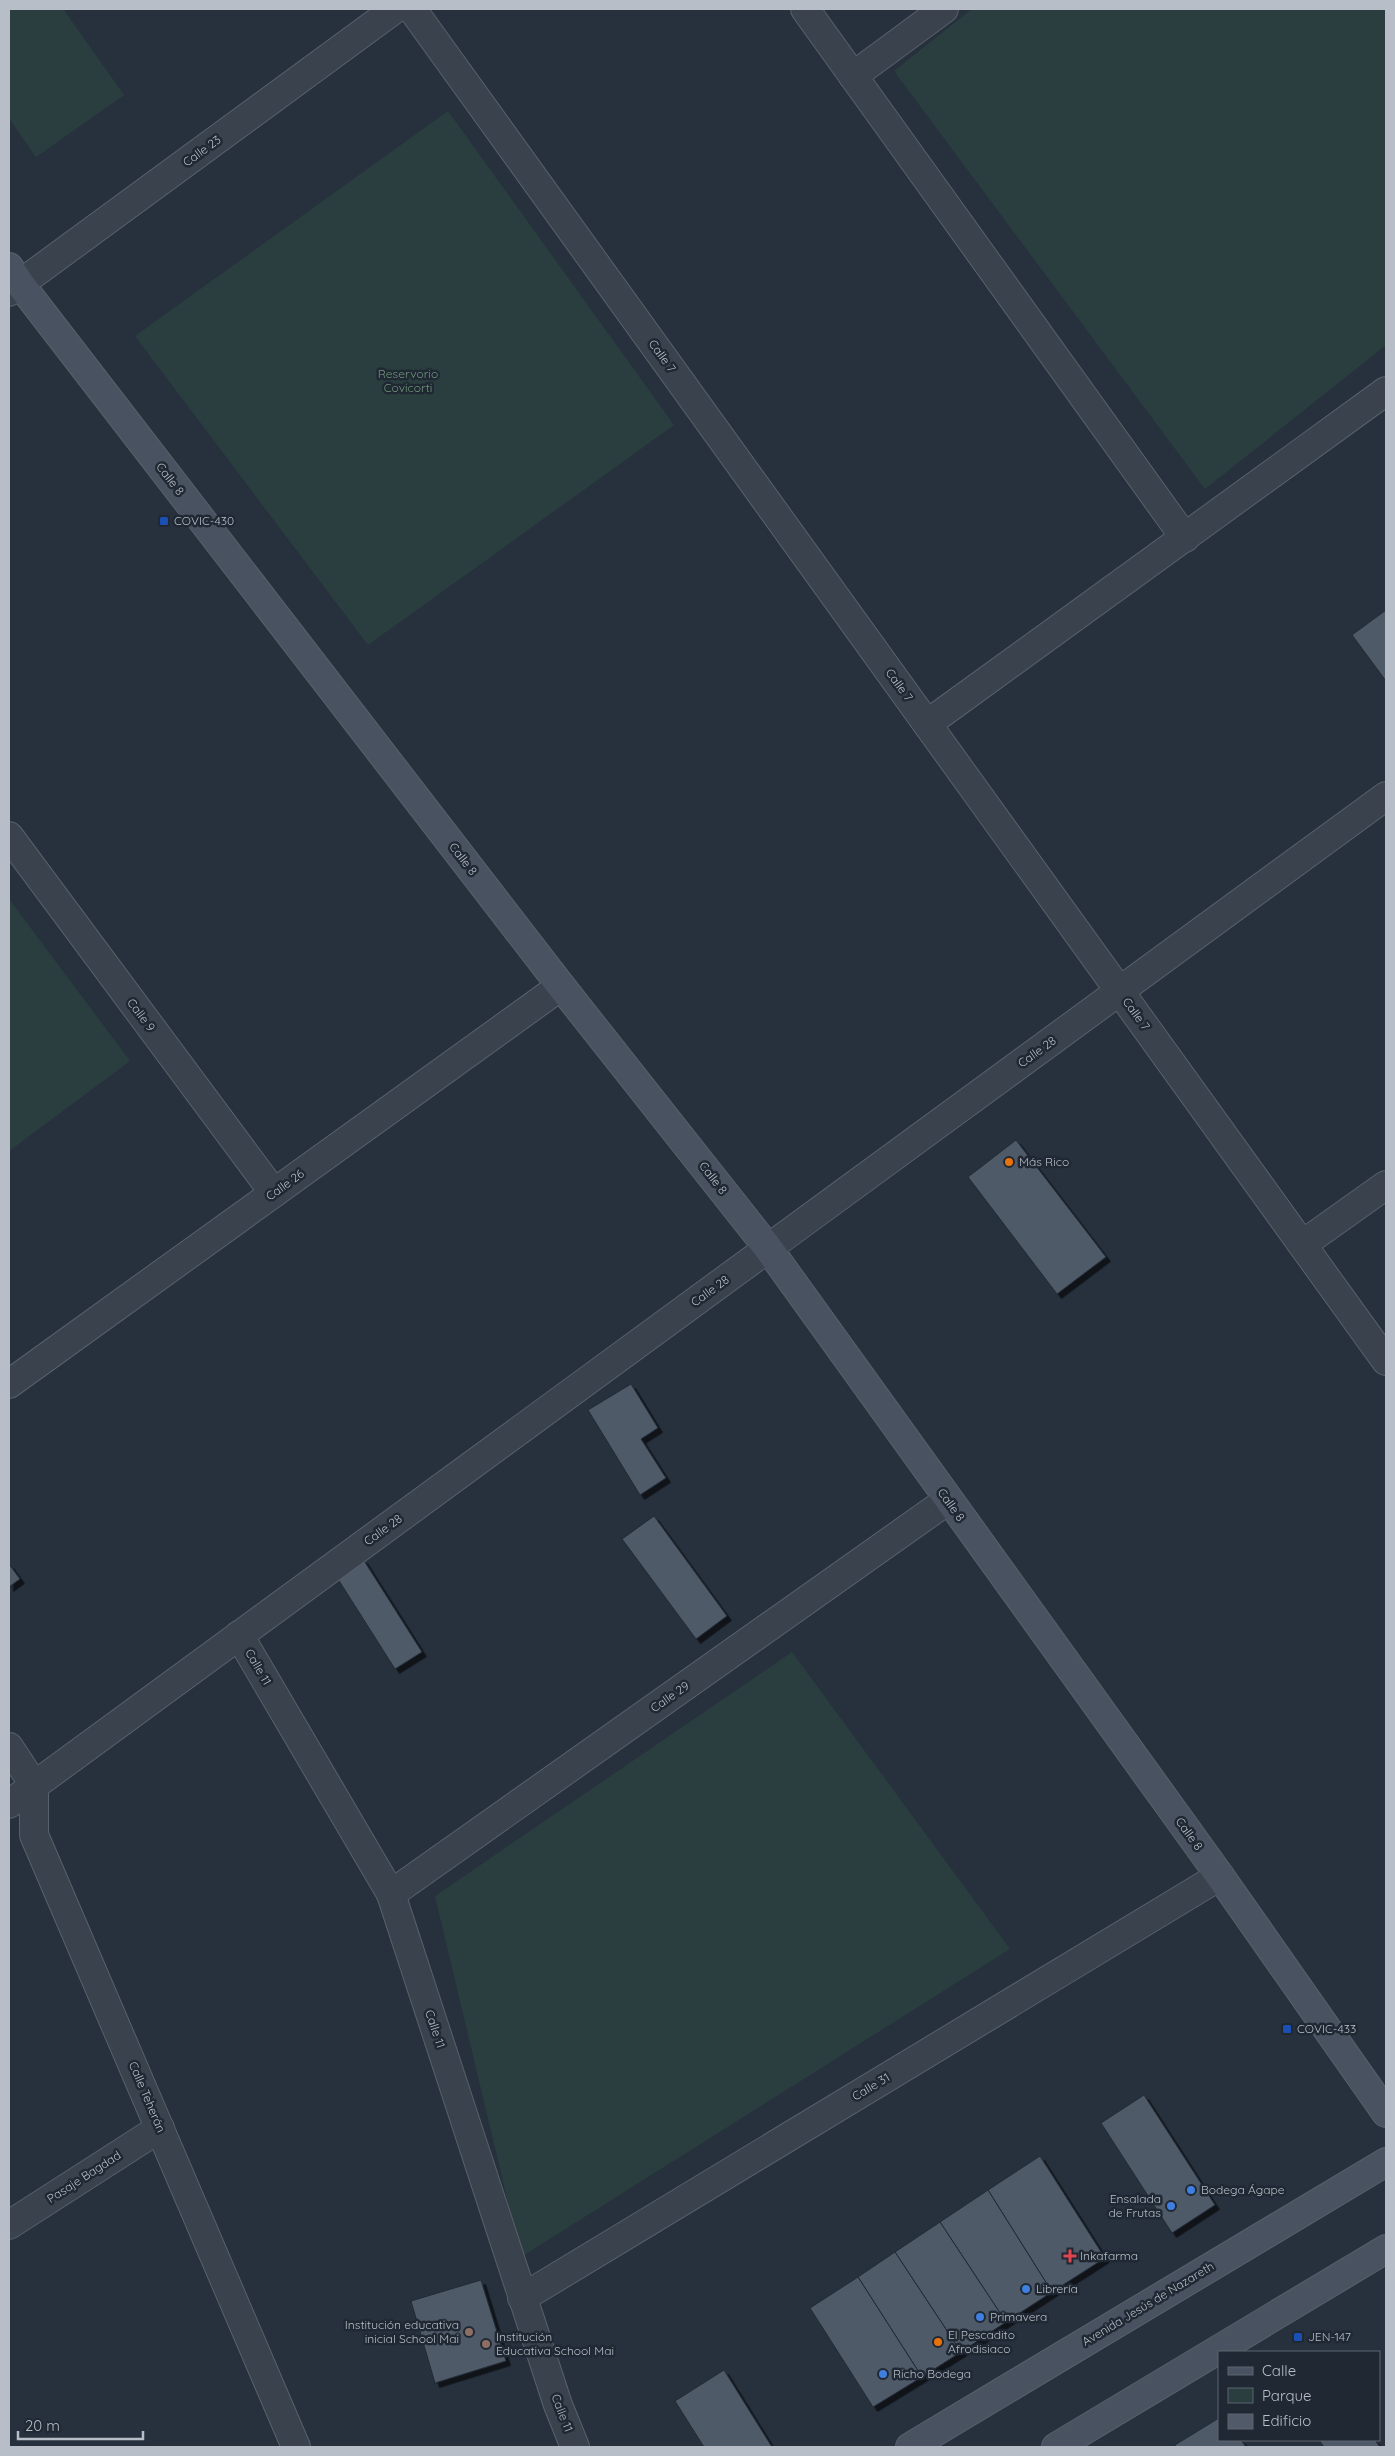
<svg xmlns="http://www.w3.org/2000/svg" width="1395" height="2456" font-family="Quicksand,sans-serif">
  <style>
    .green { fill: #2a3e3f }
    .building { fill: #505a68; stroke: #212a35; filter: url(#shadow) }
    .lines { fill: none; stroke-linecap: round; stroke-linejoin: round }
    .street-casing { stroke: #58616b; stroke-width: 30 }
    .secondary-casing { stroke: #58616b; stroke-width: 30 }
    .street { stroke: #3a434d; stroke-width: 28 }
    .secondary { stroke: #495260; stroke-width: 28 }
    .transit-dot { fill: #1a4fb4; stroke: #1f2833; stroke-width: 2 }
    .food-dot { fill: #e8710a; stroke: #1f2833; stroke-width: 2 }
    .shop-dot { fill: #3f7fe0; stroke: #1f2833; stroke-width: 2 }
    .health-dot { fill: #e0444e; stroke: #1f2833; stroke-width: 2 }
    .education-dot { fill: #8d6e63; stroke: #1f2833; stroke-width: 2 }
    .labels { text-anchor: middle; stroke-width: 5; stroke-linejoin: round; paint-order: stroke }
    .street-label { font-size: 12px; fill: #b7bec8; stroke: #1f2833 }
    .park-label { font-size: 12px; fill: #709778; stroke: #1f2833 }
    .poi-label { font-size: 12px; fill: #b7bec8; stroke: #1f2833; text-anchor: start }
  </style>
  <defs>
    <filter id="shadow"><feDropShadow dx="4.5" dy="4.5" stdDeviation="0" flood-color="#0009"/></filter>
  </defs>
  <rect width="100%" height="100%" fill="#27313d"/>
  <g class="green">
    <polygon points="9,9 63,9 124,95 36,157 9,118"/>
    <polygon points="972,9 1386,9 1386,345 1205,489 894,71"/>
    <polygon points="448,111 674,425 368,645 135,336"/>
    <polygon points="9,899 130,1061 9,1151"/>
    <polygon points="792,1652 1010,1949 521,2257 435,1896"/>
  </g>
  <g class="building">
    <polygon points="1386,610 1386,681 1352,635"/>
    <polygon points="1016,1140 1106,1257 1057,1294 968,1177"/>
    <polygon points="631,1384 658,1428 641,1439 666,1478 640,1495 588,1410"/>
    <polygon points="654,1516 727,1616 696,1639 622,1539"/>
    <polygon points="363,1559 422,1652 395,1669 336,1576"/>
    <polygon points="9,1564 20,1579 9,1587"/>
    <polygon points="1144,2095 1215,2205 1172,2233 1101,2123"/>
    <polygon points="1040,2156 1105,2258 1052,2292 988,2190"/>
    <polygon points="988,2190 1052,2292 1006,2322 940,2222"/>
    <polygon points="940,2222 1006,2322 961,2352 895,2252"/>
    <polygon points="895,2252 961,2352 922,2377 858,2277"/>
    <polygon points="858,2277 922,2377 873,2407 810,2308"/>
    <polygon points="481,2280 506,2361 435,2383 411,2301"/>
    <polygon points="724,2370 772,2447 704,2447 675,2401"/>
    <polygon points="1219,2418 1219,2440 1241,2440 1246,2447 1176,2447 1175,2445"/>
    <polygon points="1319,2440 1375,2440 1380,2447 1324,2447"/>
  </g>
  <g class="lines">
    <defs>
      <g id="street">
        <polyline points="412,9 1386,1361"/>
        <polyline points="805,9 1185,538"/>
        <polyline points="853,76 944,9"/>
        <polyline points="9,292 395,9"/>
        <polyline points="927,724 1386,391"/>
        <polyline points="9,836 274,1193"/>
        <polyline points="1303,1244 1386,1185"/>
        <polyline points="9,1384 561,986"/>
        <polyline points="239,1635 391,1894 558,2405 575,2447"/>
        <polyline points="9,1747 34,1785 34,1835 296,2447"/>
        <polyline points="9,1804 1386,796"/>
        <polyline points="391,1894 948,1500"/>
        <polyline points="9,2225 160,2128"/>
        <polyline points="522,2298 1220,1876"/>
      </g>
      <g id="secondary">
        <polyline points="9,267 20,284 561,986 768,1248 1220,1876 1386,2113"/>
        <polyline points="910,2447 1386,2162"/>
        <polyline points="1056,2447 1386,2249"/>
      </g>
    </defs>
    <use href="#street" class="street-casing"/>
    <use href="#secondary" class="secondary-casing"/>
    <use href="#street" class="street"/>
    <use href="#secondary" class="secondary"/>
  </g>
  <g class="transit-dot">
    <rect x="159" y="516" width="10" height="10" rx="2.5"/>
    <rect x="1282" y="2024" width="10" height="10" rx="2.5"/>
    <rect x="1293" y="2332" width="10" height="10" rx="2.5"/>
  </g>
  <g class="food-dot">
    <circle cx="1009" cy="1162" r="5"/>
    <circle cx="938" cy="2342" r="5"/>
  </g>
  <g class="shop-dot">
    <circle cx="1191" cy="2190" r="5"/>
    <circle cx="1171" cy="2206" r="5"/>
    <circle cx="1026" cy="2289" r="5"/>
    <circle cx="980" cy="2317" r="5"/>
    <circle cx="883" cy="2374" r="5"/>
  </g>
  <path class="health-dot" d="M1067.5 2248.5h5v5h5v5h-5v5h-5v-5h-5v-5h5z"/>
  <g class="education-dot">
    <circle cx="469" cy="2332" r="5"/>
    <circle cx="486" cy="2344" r="5"/>
  </g>
  <g class="labels">
    <g class="street-label">
      <text transform="translate(202 151) rotate(-36)" y="4">Calle 23</text>
      <text transform="translate(662 356) rotate(54)" y="4">Calle 7</text>
      <text transform="translate(170 479) rotate(52)" y="4">Calle 8</text>
      <text transform="translate(899 685) rotate(54)" y="4">Calle 7</text>
      <text transform="translate(463 859) rotate(52)" y="4">Calle 8</text>
      <text transform="translate(1136 1014) rotate(54)" y="4">Calle 7</text>
      <text transform="translate(141 1015) rotate(53)" y="4">Calle 9</text>
      <text transform="translate(1037 1052) rotate(-36)" y="4">Calle 28</text>
      <text transform="translate(713 1178) rotate(52)" y="4">Calle 8</text>
      <text transform="translate(285 1185) rotate(-36)" y="4">Calle 26</text>
      <text transform="translate(710 1291) rotate(-36)" y="4">Calle 28</text>
      <text transform="translate(951 1505) rotate(54)" y="4">Calle 8</text>
      <text transform="translate(383 1530) rotate(-36)" y="4">Calle 28</text>
      <text transform="translate(258 1667) rotate(60)" y="4">Calle 11</text>
      <text transform="translate(670 1697) rotate(-35)" y="4">Calle 29</text>
      <text transform="translate(1189 1834) rotate(54)" y="4">Calle 8</text>
      <text transform="translate(435 2029) rotate(72)" y="4">Calle 11</text>
      <text transform="translate(871 2087) rotate(-31)" y="4">Calle 31</text>
      <text transform="translate(147 2097) rotate(67)" y="4">Calle Teherán</text>
      <text transform="translate(84 2177) rotate(-33)" y="4">Pasaje Bagdad</text>
      <text transform="translate(1148 2304) rotate(-31)" y="4">Avenida Jesús de Nazareth</text>
      <text transform="translate(562 2413) rotate(69)" y="4">Calle 11</text>
    </g>
    <g class="park-label">
      <text x="408" y="378">Reservorio<tspan x="408" dy="14">Covicorti</tspan></text>
    </g>
    <g class="poi-label">
      <text x="174" y="525">COVIC-430</text>
      <text x="1019" y="1166">Más Rico</text>
      <text x="1297" y="2033">COVIC-433</text>
      <text x="1201" y="2194">Bodega Ágape</text>
      <text x="1161" y="2203" text-anchor="end">Ensalada<tspan x="1161" dy="14">de Frutas</tspan></text>
      <text x="1080" y="2260">Inkafarma</text>
      <text x="1036" y="2293">Librería</text>
      <text x="990" y="2321">Primavera</text>
      <text x="459" y="2329" text-anchor="end">Institución educativa<tspan x="459" dy="14">inicial School Mai</tspan></text>
      <text x="948" y="2339">El Pescadito<tspan x="948" dy="14">Afrodisiaco</tspan></text>
      <text x="496" y="2341">Institución<tspan x="496" dy="14">Educativa School Mai</tspan></text>
      <text x="1308" y="2341">JEN-147</text>
      <text x="893" y="2378">Richo Bodega</text>
    </g>
  </g>
  <rect width="1395" height="2456" fill="none" stroke="#b7bec8" stroke-width="20"/>
  <rect x="1218" y="2351" width="162" height="90" fill="#1f2833" stroke="#5c646f"/>
  <rect x="1228" y="2367" width="25" height="8" fill="#495260" stroke="#5c646f"/>
  <text x="1262" y="2376" font-size="15" fill="#b7bec8">Calle</text>
  <rect x="1228" y="2388" width="25" height="15" fill="#2a3e3f" stroke="#5c646f"/>
  <text x="1262" y="2401" font-size="15" fill="#b7bec8">Parque</text>
  <rect x="1228" y="2414" width="25" height="15" fill="#505a68" stroke="#5c646f"/>
  <text x="1262" y="2426" font-size="15" fill="#b7bec8">Edificio</text>
  <path d="M18 2431v8h125v-8" fill="none" stroke="#b7bec8" stroke-width="2.5"/>
  <text x="25" y="2431" font-size="15" fill="#b7bec8" stroke="#1f2833" stroke-width="4" paint-order="stroke">20 m</text>
</svg>
